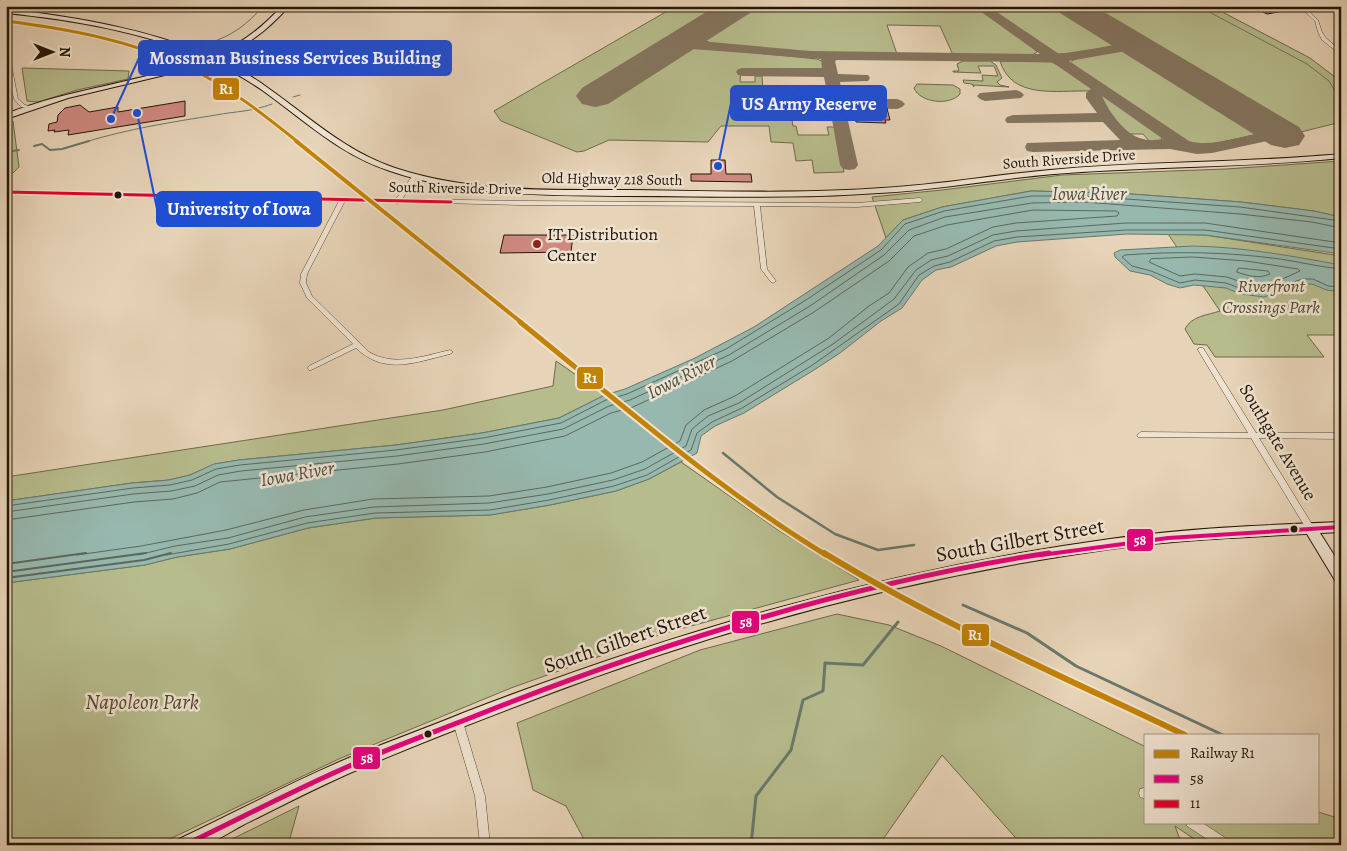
<svg xmlns="http://www.w3.org/2000/svg" width="1347" height="851" font-family="Alegreya,serif">
  <style>
    .green { fill: #b7bc8d; stroke: #6c6a4a }
    .water { fill: #97b8af; stroke: #68786c }
    .lines { fill: none; stroke-linecap: round; stroke-linejoin: round }
    .shore-far1 { stroke: #5c685b; stroke-width: 1 }
    .shore { stroke: #5c685b; stroke-width: 2 }
    .stream-far3 { stroke: #68786c; stroke-width: 1 }
    .stream-far2 { stroke: #68786c; stroke-width: 2 }
    .stream-far1 { stroke: #68786c; stroke-width: 2.5 }
    .stream { stroke: #68786c; stroke-width: 3 }
    .taxiway { fill: #84755f; fill-rule: evenodd }
    .runway { fill: #84755f; fill-rule: evenodd }
    .building { fill: #ce8980; stroke: #221707 }
    .street-casing { stroke: #534633; stroke-width: 1 }
    .secondary-casing { stroke: #221707; stroke-width: 2 }
    .street { fill: #efe2d0; fill-rule: evenodd }
    .secondary { fill: #efe2d0; fill-rule: evenodd }
    .bus-1-far1-casing { stroke: #efe2d0; stroke-width: 8 }
    .bus-1-casing { stroke: #efe2d0; stroke-width: 9 }
    .bus-2-casing { stroke: #efe2d0; stroke-width: 6 }
    .bus-1-far1 { stroke: #e5007d; stroke-width: 4 }
    .bus-1 { stroke: #e5007d; stroke-width: 5 }
    .bus-2 { stroke: #e4002b; stroke-width: 3 }
    .rail-1-far3-casing { stroke: #efe2d0; stroke-width: 5.5 }
    .rail-1-far2-casing { stroke: #efe2d0; stroke-width: 7 }
    .rail-1-far1-casing { stroke: #efe2d0; stroke-width: 9 }
    .rail-1-casing { stroke: #efe2d0; stroke-width: 10 }
    .rail-1-far3 { stroke: #c28202; stroke-width: 3 }
    .rail-1-far2 { stroke: #c28202; stroke-width: 4 }
    .rail-1-far1 { stroke: #c28202; stroke-width: 5 }
    .rail-1 { stroke: #c28202; stroke-width: 6 }
    .bus-dot { fill: #221707; stroke: #efe2d0; stroke-width: 2 }
    .poi-dot { fill: #8f2418; stroke: #efe2d0; stroke-width: 2 }
    .labels { text-anchor: middle; stroke-width: 5; stroke-linejoin: round; paint-order: stroke }
    .far-street-label { font-size: 15px; fill: #221707; stroke: #efe2d0 }
    .poi-label { font-size: 18px; fill: #221707; stroke: #efe2d0; text-anchor: start }
    .park-label { font-size: 18px; font-style: italic; fill: #4f492f; stroke: #efe2d0 }
    .street-label { font-size: 18px; fill: #221707; stroke: #efe2d0 }
    .water-label { font-size: 19px; font-style: italic; fill: #4b4f42; stroke: #efe2d0 }
    .near-street-label { font-size: 21px; fill: #221707; stroke: #efe2d0 }
    .near-park-label { font-size: 21px; font-style: italic; fill: #4f492f; stroke: #efe2d0 }
    .leader { fill: none; stroke: #1d4ed8; stroke-width: 2 }
    .callout-dot { fill: #1d4ed8; stroke: #efe2d0; stroke-width: 2 }
    .callout { fill: #1d4ed8; stroke: #1d4ed8; stroke-width: 2 }
    .callout-label { font-size: 19px; text-anchor: middle; font-weight: bold; fill: #fff }
    .line-badge { stroke: #efe2d0; stroke-width: 2 }
    .badge-label { font-size: 14px; text-anchor: middle; font-weight: bold; fill: #fff }
  </style>
  <rect width="100%" height="100%" fill="#e7d3b7"/>
  <filter id="stains"><feTurbulence type="fractalNoise" baseFrequency=".004" numOctaves="4"/><feColorMatrix values="0 0 0 0 .2 0 0 0 0 .09 0 0 0 0 .02 0 0 0 .5 -.17"/></filter>
  <radialGradient id="worn" r=".72"><stop offset=".6" stop-color="#630" stop-opacity="0"/><stop offset="1" stop-color="#630" stop-opacity=".3"/></radialGradient>
  <g class="green">
    <polygon points="676,6 729,6 583,97 597,103 681,50 696,47 817,59 824,62 826,68 819,70 741,69 740,82 755,82 755,76 762,76 765,119 792,120 793,126 796,126 798,135 829,135 827,127 836,127 844,172 814,173 812,160 796,161 793,143 771,142 769,126 721,126 708,142 609,140 584,151 577,152 501,121 494,111"/>
    <polygon points="748,6 974,6 1030,44 1037,52 1031,56 953,55 940,26 887,25 897,54 804,52 710,43 701,40 700,37"/>
    <polygon points="983,6 1053,6 1116,45 1079,53 1057,54 1042,46"/>
    <polygon points="1088,6 1211,6 1310,58 1339,80 1341,122 1301,132"/>
    <path d="M 1120,50 L 1126,51 L 1259,134 L 1207,145 L 1198,146 L 1186,143 L 1080,72 L 1070,63 C 1076,54 1109,52 1120,50 Z"/>
    <polygon points="963,61 990,61 996,65 1002,78 997,82 1000,85 1009,87 973,85 974,87 972,84 964,83 963,80 983,81 982,75 998,76 994,66 978,66 981,73 953,72 953,71 959,71 957,64"/>
    <path d="M 1000,61 L 1052,62 L 1067,70 L 1093,89 L 1090,91 C 1057,90 1012,100 1000,61 Z"/>
    <polygon points="22,68 129,71 128,79 77,90 38,102 27,101"/>
    <path d="M 917,84 L 953,85 L 960,89 L 960,94 C 950,106 920,103 914,88 Z"/>
    <polygon points="1101,94 1160,133 1162,136 1161,140 1150,142 1143,134 1127,134 1098,98 1098,96"/>
    <polygon points="13,121 19,167 6,180 6,125"/>
    <polygon points="1341,161 1341,217 1314,211 1241,202 1117,193 1031,191 942,207 903,220 886,238 872,197 942,190 1062,175 1226,169"/>
    <path d="M 1168,234 L 1205,235 L 1341,256 L 1341,335 L 1307,335 L 1324,357 L 1215,357 L 1207,345 L 1194,344 L 1185,329 C 1191,316 1208,315 1220,311 Z"/>
    <polygon points="556,361 605,395 559,418 482,433 396,445 239,460 215,464 190,475 169,480 132,483 6,501 6,477 443,410 553,386"/>
    <polygon points="681,462 778,530 859,580 662,634 511,688 341,758 157,845 6,845 6,583 145,565 177,557 230,549 308,528 376,518 490,515 550,505 616,491 649,479"/>
    <polygon points="837,614 889,625 941,646 1146,747 1146,822 1318,822 1318,812 1341,819 1341,845 1203,845 1175,826 1182,845 1022,845 942,755 879,845 587,845 566,806 533,790 517,723 700,650"/>
    <polygon points="299,806 288,845 220,845"/>
  </g>
  <g class="water">
    <polygon points="1031,191 1117,193 1241,202 1314,211 1341,217 1341,254 1205,235 1127,234 1017,242 996,246 951,267 936,270 922,280 902,308 881,321 840,353 814,370 744,413 715,426 701,436 697,453 649,479 616,491 550,505 490,515 376,518 308,528 230,549 177,557 145,565 6,583 6,501 132,483 169,480 190,475 214,464 239,460 396,445 482,433 559,418 605,395 625,389 695,358 754,327 878,246 903,220 942,207"/>
    <path d="M 1193,246 C 1243,247 1292,256 1341,265 L 1341,292 L 1327,290 L 1312,284 L 1302,284 L 1264,297 L 1241,294 L 1226,288 L 1194,285 L 1180,288 L 1167,284 L 1150,275 L 1130,271 L 1115,257 L 1114,253 L 1120,250 Z"/>
  </g>
  <g class="lines">
    <g class="shore-far1">
      <polygon points="1193,257 1246,261 1298,269 1300,271 1278,281 1263,285 1244,283 1227,277 1195,274 1180,276 1149,262 1151,259"/>
      <path d="M 1239,268 L 1268,271 L 1270,274 C 1259,279 1248,276 1237,272 Z"/>
      <path d="M 1341,269 C 1320,267 1300,262 1280,259 C 1228,252 1177,251 1125,255 L 1122,257 L 1132,266 L 1151,271 L 1180,283 L 1195,280 L 1226,283 L 1242,289 L 1264,291 L 1303,279 L 1313,279 L 1328,286 L 1341,287"/>
      <polyline points="6,506 133,488 170,485 192,480 216,469 240,465 396,450 483,438 561,423 606,400 627,394 726,349 806,300 881,250 905,224 944,211 1031,196 1084,196 1240,207 1341,221"/>
      <polyline points="6,512 133,494 171,491 195,486 218,475 241,471 397,456 484,444 563,429 609,406 630,400 729,355 810,306 884,255 909,230 945,217 1032,203 1084,202 1240,214 1312,222 1341,228"/>
      <polyline points="6,520 134,502 173,499 197,493 220,482 398,464 485,452 565,436 611,413 633,407 732,361 814,312 889,261 914,236 947,225 1033,210 1116,211 1119,213 1117,216 1016,223 993,227 946,249 928,253 908,267 889,293 869,306 829,338 735,396 704,410 686,425 680,441 642,462 611,473 547,487 489,496 373,499 304,510 226,530 141,546 77,555"/>
      <polyline points="138,555 175,546 228,538 305,517 374,507 489,503 548,494 613,480 645,469 686,446 692,429 708,416 739,403 833,344 894,299 916,270 931,260 948,256 993,235 1016,231 1126,223 1205,223 1341,243"/>
      <polyline points="166,555 229,544 307,523 375,513 490,510 549,500 614,486 647,475 691,450 697,433 712,422 742,408 811,366 899,304 919,275 934,266 950,262 994,241 1017,237 1126,230 1205,230 1341,249"/>
    </g>
    <g class="shore">
      <polyline points="6,564 86,553"/>
      <polyline points="6,572 146,553"/>
      <polyline points="6,578 144,560 171,553"/>
    </g>
    <g class="stream-far3">
      <polyline points="1198,6 1307,64 1329,81 1341,101"/>
      <path d="M 209,43 C 232,36 248,24 263,6"/>
      <polyline points="293,97 300,95"/>
      <path d="M 85,142 C 128,129 172,122 216,115 C 237,111 251,112 272,104"/>
    </g>
    <g class="stream-far2">
      <polyline points="34,146 42,144 50,150 62,149 89,141"/>
      <polyline points="6,152 19,150"/>
    </g>
    <polyline class="stream-far1" points="723,453 777,497 835,534 878,550 914,545"/>
    <g class="stream">
      <polyline points="963,605 1027,633 1076,666 1223,735"/>
      <polyline points="751,845 756,796 791,750 803,700 823,691 825,663 863,665 898,622"/>
    </g>
    <g class="taxiway">
      <path d="M 973,6 L 988,6 L 1059,54 L 1117,45 L 1118,42 L 1113,36 L 1115,33 L 1125,33 L 1132,41 L 1132,44 L 1126,51 L 1069,61 L 1189,141 C 1210,147 1235,138 1256,134 L 1261,131 L 1255,123 L 1257,120 L 1263,118 L 1274,124 L 1277,132 L 1267,141 L 1212,153 L 1197,154 L 1170,149 L 1033,152 L 1027,151 L 1025,147 L 1027,143 L 1120,140 L 1103,122 L 1007,123 L 1005,120 L 1007,117 L 1013,115 L 1097,113 L 1086,98 L 1086,93 L 1091,89 L 1052,62 L 837,60 L 835,61 L 838,74 L 868,75 L 870,78 L 868,81 L 840,82 L 843,99 L 897,99 L 902,101 L 905,104 L 902,107 L 897,109 L 845,108 L 858,165 L 855,169 L 849,170 L 843,169 L 840,165 L 830,108 L 768,107 L 763,105 L 760,102 L 763,99 L 768,97 L 828,98 L 824,77 L 743,76 L 738,75 L 736,72 L 738,69 L 743,68 L 822,68 L 821,59 L 692,49 L 676,53 L 644,72 L 634,72 L 632,69 L 666,47 L 690,41 L 687,36 L 689,33 L 722,13 L 727,14 L 729,17 L 727,20 L 701,37 L 703,39 L 710,42 L 810,51 L 1040,54 ZM 1102,96 L 1163,139 C 1157,140 1150,141 1143,139 C 1125,135 1109,112 1102,96 Z"/>
      <polygon points="1016,90 1021,92 1024,95 1021,98 985,101 980,99 977,96 980,93"/>
    </g>
    <g class="runway">
      <polygon points="716,6 755,6 750,13 608,104 595,107 582,104 576,96 582,88"/>
      <polygon points="1055,6 1094,6 1299,127 1305,136 1299,145 1285,148 1271,145 1060,13"/>
    </g>
  </g>
  <g class="building">
    <polygon points="1250,6 1273,6 1284,11 1267,14"/>
    <polygon points="849,91 883,93 890,120 885,120 886,123 856,122"/>
    <polygon points="185,101 185,116 68,135 69,130 54,132 55,130 48,131 49,124 57,122 58,115 65,108 80,105 89,112 118,107 118,112"/>
    <polygon points="711,160 725,160 726,174 751,174 752,182 691,181 691,174 711,174"/>
    <polygon points="504,235 573,235 571,252 500,253"/>
  </g>
  <g class="lines">
    <defs>
      <g id="street">
        <polygon points="1299,6 1304,6 1318,20 1322,32 1326,38 1341,51 1341,55 1322,40 1318,32 1315,21"/>
        <polygon points="6,47 8,48 18,99 25,105 33,107 33,109 21,107 14,99 6,61"/>
        <path d="M 415,174 L 418,176 L 402,199 L 521,201 L 857,203 L 920,198 L 923,200 L 920,202 L 857,207 L 760,206 L 767,269 L 776,281 L 773,283 L 771,282 L 761,269 L 754,206 L 521,205 L 400,202 L 397,204 L 394,202 L 345,201 L 307,274 L 306,283 L 312,296 L 369,352 C 394,367 424,356 450,350 L 453,352 L 450,354 C 416,362 385,376 356,348 L 311,370 L 309,370 L 307,368 L 309,366 L 353,344 L 307,298 L 300,283 L 301,274 L 339,201 L 6,194 L 6,190 L 396,199 L 413,175 Z"/>
        <polygon points="1199,348 1203,348 1256,433 1341,433 1341,439 1259,438 1313,526 1314,528 1313,530 1310,531 1307,530 1251,438 1138,437 1137,435 1141,432 1248,433 1198,350"/>
        <polygon points="458,717 461,719 463,722 485,796 490,845 480,845 475,796 453,722 455,719"/>
        <polygon points="1144,788 1146,788 1146,799 1140,797 1139,793 1140,789"/>
        <polygon points="1186,822 1201,822 1230,841 1231,845 1216,845 1187,826"/>
      </g>
      <g id="secondary">
        <path d="M 282,6 L 289,6 C 269,29 246,47 218,58 C 235,67 252,76 268,88 C 309,117 345,151 395,168 C 471,193 552,190 632,190 C 715,191 799,194 882,188 C 938,185 994,175 1050,170 C 1147,161 1244,163 1341,154 L 1341,158 C 1245,168 1150,166 1054,174 C 996,179 938,190 879,193 C 795,199 712,196 628,196 C 548,195 467,197 390,171 C 340,155 304,120 262,90 C 246,79 229,70 212,60 L 169,74 L 68,98 L 6,119 L 6,114 C 71,88 141,83 206,58 C 142,32 75,20 6,13 L 6,9 C 77,17 146,29 212,56 C 240,45 262,28 282,6 Z"/>
        <path d="M 1341,522 L 1341,532 L 1320,533 L 1341,566 L 1341,583 L 1336,582 L 1307,534 C 1242,537 1176,540 1111,549 C 915,576 723,628 538,698 C 475,722 412,746 350,773 C 314,789 279,807 243,825 C 231,831 215,843 201,845 C 193,846 185,845 177,845 L 179,839 C 234,813 288,784 344,760 C 384,743 424,729 463,713 C 675,631 885,570 1110,539 C 1186,528 1264,525 1341,522 Z"/>
      </g>
    </defs>
    <use href="#street" class="street-casing"/>
    <use href="#secondary" class="secondary-casing"/>
    <use href="#street" class="street"/>
    <use href="#secondary" class="secondary"/>
    <defs>
      <polyline id="bus-1-far1" points="1041,555 1168,538 1341,527"/>
      <path id="bus-1" d="M 185,845 C 239,819 292,791 347,767 C 389,748 432,733 475,716 C 660,643 852,583 1049,553"/>
      <polyline id="bus-2" points="6,192 451,202"/>
    </defs>
    <use href="#bus-1-far1" class="bus-1-far1-casing"/>
    <use href="#bus-1" class="bus-1-casing"/>
    <use href="#bus-2" class="bus-2-casing"/>
    <use href="#bus-1-far1" class="bus-1-far1"/>
    <use href="#bus-1" class="bus-1"/>
    <use href="#bus-2" class="bus-2"/>
    <defs>
      <path id="rail-1-far3" d="M 6,21 C 68,29 130,40 187,67 C 228,86 263,114 298,142"/>
      <polyline id="rail-1-far2" points="296,141 522,323"/>
      <path id="rail-1-far1" d="M 520,322 C 619,402 716,488 826,555"/>
      <path id="rail-1" d="M 824,553 C 939,623 1064,677 1185,735"/>
    </defs>
    <use href="#rail-1-far3" class="rail-1-far3-casing"/>
    <use href="#rail-1-far2" class="rail-1-far2-casing"/>
    <use href="#rail-1-far1" class="rail-1-far1-casing"/>
    <use href="#rail-1" class="rail-1-casing"/>
    <use href="#rail-1-far3" class="rail-1-far3"/>
    <use href="#rail-1-far2" class="rail-1-far2"/>
    <use href="#rail-1-far1" class="rail-1-far1"/>
    <use href="#rail-1" class="rail-1"/>
  </g>
  <g class="bus-dot">
    <circle cx="118" cy="195" r="4.5"/>
    <circle cx="1294" cy="529" r="4.5"/>
    <circle cx="428" cy="734" r="4.5"/>
  </g>
  <circle class="poi-dot" cx="537" cy="244" r="5"/>
  <g class="labels">
    <g class="far-street-label">
      <text transform="translate(1069 159) rotate(-4)" y="5">South Riverside Drive</text>
      <text transform="translate(612 179) rotate(1)" y="5">Old Highway 218 South</text>
      <text transform="translate(455 188) rotate(1)" y="5">South Riverside Drive</text>
    </g>
    <g class="poi-label">
      <text x="547" y="240">IT Distribution<tspan x="547" dy="21">Center</tspan></text>
    </g>
    <g class="park-label">
      <text x="1271" y="292">Riverfront<tspan x="1271" dy="21">Crossings Park</tspan></text>
    </g>
    <g class="street-label">
      <text transform="translate(1278 442) rotate(59)" y="6">Southgate Avenue</text>
    </g>
    <g class="water-label">
      <text x="1089" y="200">Iowa River</text>
      <text transform="translate(681 376) rotate(-27)" y="7">Iowa River</text>
      <text transform="translate(297 473) rotate(-10)" y="7">Iowa River</text>
    </g>
    <g class="near-street-label">
      <text transform="translate(1020 540) rotate(-10)" y="7">South Gilbert Street</text>
      <text transform="translate(625 639) rotate(-19)" y="7">South Gilbert Street</text>
    </g>
    <g class="near-park-label">
      <text x="142" y="709">Napoleon Park</text>
    </g>
  </g>
  <path class="leader" d="M111 119L139 58M718 166L731 103M137 113L157 209"/>
  <g class="callout-dot">
    <circle cx="111" cy="119" r="5"/>
    <circle cx="718" cy="166" r="5"/>
    <circle cx="137" cy="113" r="5"/>
  </g>
  <g class="callout">
    <rect x="139" y="41" width="312" height="34" rx="5"/>
    <rect x="731" y="86" width="155" height="34" rx="5"/>
    <rect x="157" y="192" width="164" height="34" rx="5"/>
  </g>
  <g class="callout-label">
    <text x="295" y="64">Mossman Business Services Building</text>
    <text x="809" y="110">US Army Reserve</text>
    <text x="239" y="215">University of Iowa</text>
  </g>
  <g class="line-badge">
    <rect x="212" y="77" width="28" height="24" rx="5" fill="#c28202"/>
    <rect x="576" y="366" width="28" height="24" rx="5" fill="#c28202"/>
    <rect x="1126" y="528" width="28" height="24" rx="5" fill="#e5007d"/>
    <rect x="731" y="610" width="29" height="24" rx="5" fill="#e5007d"/>
    <rect x="961" y="623" width="29" height="24" rx="5" fill="#c28202"/>
    <rect x="352" y="746" width="29" height="24" rx="5" fill="#e5007d"/>
  </g>
  <g class="badge-label">
    <text x="226" y="94">R1</text>
    <text x="590" y="383">R1</text>
    <text x="1140" y="545">58</text>
    <text x="746" y="627">58</text>
    <text x="975" y="640">R1</text>
    <text x="367" y="763">58</text>
  </g>
  <rect width="1347" height="851" fill="none" stroke="#e7d3b7" stroke-width="25"/>
  <rect x="8" y="8" width="1332" height="836" fill="none" stroke="#221707" stroke-width="2.5"/>
  <rect x="12" y="12" width="1322" height="826" fill="none" stroke="#221707"/>
  <rect x="1144" y="734" width="175" height="90" fill="#efe2d0" stroke="#9d9180"/>
  <rect x="1154" y="750" width="25" height="8" fill="#c28202" stroke="#9d9180"/>
  <text x="1190" y="758" font-size="15" fill="#221707">Railway R1</text>
  <rect x="1154" y="775" width="25" height="8" fill="#e5007d" stroke="#9d9180"/>
  <text x="1190" y="784" font-size="15" fill="#221707">58</text>
  <rect x="1154" y="800" width="25" height="8" fill="#e4002b" stroke="#9d9180"/>
  <text x="1190" y="808" font-size="15" fill="#221707">11</text>
  <g transform="translate(52 52) rotate(90)" stroke="#efe2d0" stroke-width="4" paint-order="stroke">
  <path d="M0-4L9 19L0 12L-9 19Z" fill="#221707"/>
  <text y="-8" font-size="14" font-weight="bold" text-anchor="middle" fill="#221707">N</text>
  </g>
  <rect width="100%" height="100%" filter="url(#stains)"/>
  <rect width="100%" height="100%" fill="url(#worn)"/>
</svg>
